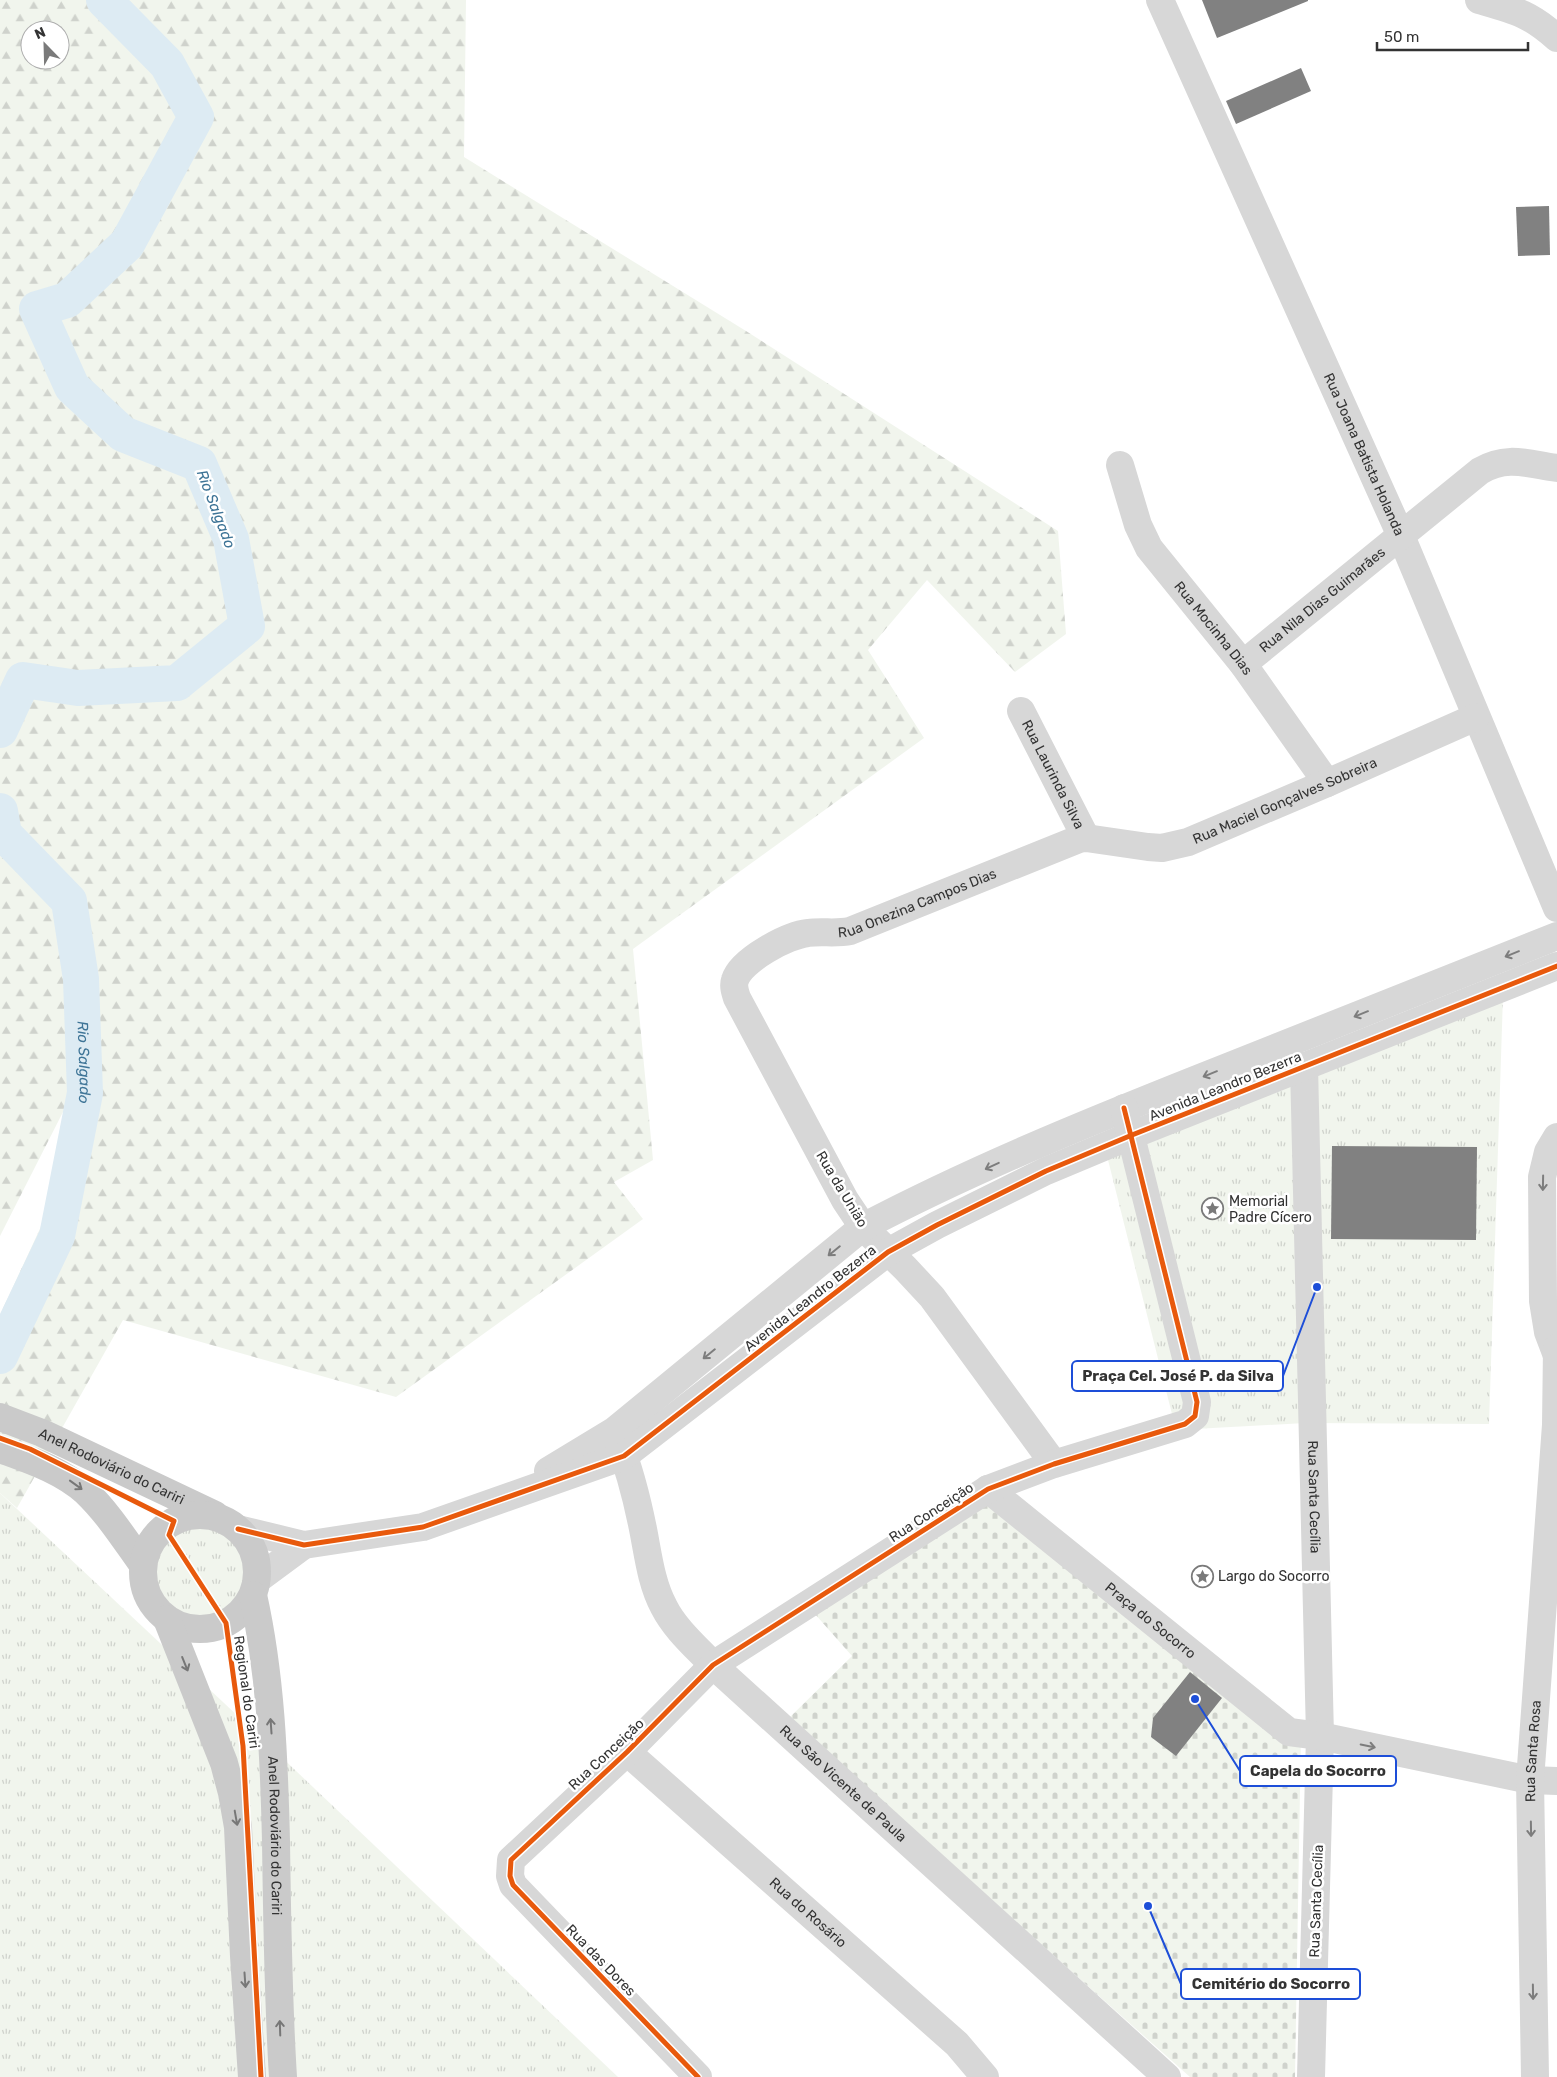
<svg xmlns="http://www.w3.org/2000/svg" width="1557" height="2077" font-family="Rubik,sans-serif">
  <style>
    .grass { fill: url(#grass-tufts) }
    .forest { fill: url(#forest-firs); fill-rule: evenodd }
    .cemetery { fill: url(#cemetery-stones) }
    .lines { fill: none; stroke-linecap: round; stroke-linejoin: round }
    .river { stroke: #ddebf3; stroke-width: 36 }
    .building { fill: #818181 }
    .minor { stroke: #d7d7d7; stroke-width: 28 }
    .major { stroke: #cacaca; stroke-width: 28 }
    .cycleway-casing { stroke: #fff; stroke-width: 8 }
    .cycleway { stroke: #e8590c; stroke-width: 5 }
    .oneway { stroke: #7d7d7d }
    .oneway2 { stroke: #777 }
    .labels { text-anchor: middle; stroke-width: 5; stroke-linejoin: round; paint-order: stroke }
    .street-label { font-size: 14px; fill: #333; stroke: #fff }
    .poi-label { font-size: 14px; fill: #333; stroke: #fff; text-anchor: start }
    .water-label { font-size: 15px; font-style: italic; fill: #3f7597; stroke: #fff }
    .leader { fill: none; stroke: #1d4ed8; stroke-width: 2 }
    .callout-dot { fill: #1d4ed8; stroke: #fff; stroke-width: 2 }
    .callout { fill: #fff; stroke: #1d4ed8; stroke-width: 2 }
    .callout-label { font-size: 15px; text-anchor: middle; font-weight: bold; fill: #333 }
  </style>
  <defs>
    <pattern id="grass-tufts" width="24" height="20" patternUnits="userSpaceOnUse" patternTransform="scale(1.25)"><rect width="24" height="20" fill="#f1f5ed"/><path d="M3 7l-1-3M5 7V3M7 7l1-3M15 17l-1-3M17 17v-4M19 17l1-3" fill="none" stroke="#cfd2cc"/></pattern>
    <pattern id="forest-firs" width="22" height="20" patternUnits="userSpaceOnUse" patternTransform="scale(1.25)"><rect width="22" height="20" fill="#f1f5ed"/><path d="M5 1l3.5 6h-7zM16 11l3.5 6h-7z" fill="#cfd2cc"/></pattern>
    <pattern id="cemetery-stones" width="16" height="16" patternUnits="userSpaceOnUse" patternTransform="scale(1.25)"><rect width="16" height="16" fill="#f1f5ed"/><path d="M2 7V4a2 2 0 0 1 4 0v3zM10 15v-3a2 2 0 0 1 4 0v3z" fill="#cfd2cc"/></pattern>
  </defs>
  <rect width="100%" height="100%" fill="#fff"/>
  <g class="grass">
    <polygon points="1503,996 1489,1424 1305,1423 1176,1430 1106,1152"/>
    <polygon points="0,1493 274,1750 618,2077 0,2077"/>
    <circle cx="198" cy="1572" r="49"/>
  </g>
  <path class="forest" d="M 0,0 L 466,0 L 464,157 L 746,331 L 1058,531 L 1066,634 L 1015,672 L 927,580 L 868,650 L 924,738 L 633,949 L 653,1160 L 614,1182 L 643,1219 L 396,1397 L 123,1320 L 17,1508 L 0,1493 L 0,1315 L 44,1220 L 64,1110 L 0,1236 ZM 30,30 L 60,30 L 60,60 L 30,60 Z"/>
  <polygon class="cemetery" points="998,1498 1301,1734 1295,2077 1190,2077 788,1719 852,1656 807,1605"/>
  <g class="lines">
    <g class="river">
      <polyline points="0,730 23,680 78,688 177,683 247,626 231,539 199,464 123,434 72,387 37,309 67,300 127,244 196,117 167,64 104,0"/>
      <path id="s1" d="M 0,811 L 4,834 L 69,901 L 81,979 L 85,1093 L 57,1236 L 0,1356"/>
    </g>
  </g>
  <g class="building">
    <polygon points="1202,0 1308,0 1308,1 1217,38"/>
    <polygon points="1301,68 1311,91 1236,124 1226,101"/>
    <polygon points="1549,206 1550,255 1518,256 1516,207"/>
    <polygon points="1332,1146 1477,1147 1476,1240 1331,1239"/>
    <polygon points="1190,1672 1222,1698 1176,1756 1151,1737 1153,1718"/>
  </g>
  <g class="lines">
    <g class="minor">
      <path id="s2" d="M 1160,0 L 1401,536 L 1557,908"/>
      <path d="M 1479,0 C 1514,10 1529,13 1557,38"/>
      <path id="s3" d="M 1120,465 L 1138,525 L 1149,548 L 1243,664 L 1327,783"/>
      <path id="s4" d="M 1243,664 L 1480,471 C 1507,455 1528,464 1557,468"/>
      <path id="s5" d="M 1021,711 L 1086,838"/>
      <path id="s6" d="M 1304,1066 L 1320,1736 L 1311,2077"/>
      <polyline points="1556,1353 1548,1332 1543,1301 1542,1177 1548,1152 1557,1137"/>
      <path id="s7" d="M 618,1440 C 629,1468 637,1499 643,1529 C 648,1554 651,1583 664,1607 C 675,1629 696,1647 713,1665 L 1167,2077"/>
      <path id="s8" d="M 1054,1464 L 932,1297 L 905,1268 L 863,1227 L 845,1200 L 737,998 C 735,992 733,986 735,980 C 741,960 788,935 808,933 C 822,931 836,934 850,931 L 1079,839 L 1086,838 L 1148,847 L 1162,848 L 1188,842 L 1327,783 L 1476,717"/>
      <path d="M 548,1471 L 614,1431 L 863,1227 C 981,1165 1106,1115 1230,1066 C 1339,1023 1448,979 1557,936"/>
      <path id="s9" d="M 988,1489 L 1289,1732 L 1320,1736 L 1530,1780 L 1557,1781"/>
      <polyline points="238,1529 304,1545 423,1527 624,1456 888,1252 937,1225 1046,1171 1132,1135 1557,966"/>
      <polyline points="258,1579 304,1545"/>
      <path id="s10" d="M 627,1752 L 957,2044 L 985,2077"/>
      <polyline points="698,2077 513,1885 510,1876 511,1860 627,1752 713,1665 988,1489 1054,1464 1185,1424 1195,1416 1197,1402 1124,1108"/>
      <path id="s11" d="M 1535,2077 L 1530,1780 L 1556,1425 L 1557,1348"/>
    </g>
    <g class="major">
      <path id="s12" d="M 0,1417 L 42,1433 L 215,1515"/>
      <path d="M 0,1449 C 30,1460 61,1470 86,1492 C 108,1513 125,1540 143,1565"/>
      <circle cx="200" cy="1572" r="57"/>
      <path id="s13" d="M 253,1595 C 271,1676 274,1759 276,1841 C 277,1920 278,1998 283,2077"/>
      <polyline points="167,1619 224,1763 232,1793 238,1827 244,1956 252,2077"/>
    </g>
    <defs>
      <g id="cycleway">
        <polyline points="0,1438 30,1449 174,1521 169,1535 226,1623 243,1746 261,2077"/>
        <polyline points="238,1529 304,1545 423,1527 624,1456 888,1252 937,1225 1046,1171 1132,1135 1557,966"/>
        <polyline points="698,2077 513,1885 510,1876 511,1860 627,1752 713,1665 988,1489 1054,1464 1185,1424 1195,1416 1197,1402 1124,1108"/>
      </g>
    </defs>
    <use href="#cycleway" class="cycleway-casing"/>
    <use href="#cycleway" class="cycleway"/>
  </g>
  <defs><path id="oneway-shaft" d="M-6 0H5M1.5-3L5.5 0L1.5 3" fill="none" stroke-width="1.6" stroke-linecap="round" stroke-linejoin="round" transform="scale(1.25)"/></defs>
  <g class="oneway">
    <use href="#oneway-shaft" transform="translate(1512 954) rotate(158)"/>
    <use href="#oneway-shaft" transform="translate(1361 1014) rotate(158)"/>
    <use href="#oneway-shaft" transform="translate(1210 1074) rotate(158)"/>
    <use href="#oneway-shaft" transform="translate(992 1166) rotate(155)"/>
    <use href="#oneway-shaft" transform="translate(1543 1183) rotate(91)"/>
    <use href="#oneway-shaft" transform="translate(834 1251) rotate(141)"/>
    <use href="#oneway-shaft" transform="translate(709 1354) rotate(141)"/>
    <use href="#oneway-shaft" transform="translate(1368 1746) rotate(12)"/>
    <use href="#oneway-shaft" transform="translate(1531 1829) rotate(89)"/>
    <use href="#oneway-shaft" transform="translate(1533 1992) rotate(89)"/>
  </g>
  <g class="oneway2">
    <use href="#oneway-shaft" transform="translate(76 1485) rotate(36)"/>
    <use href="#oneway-shaft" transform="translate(185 1664) rotate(68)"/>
    <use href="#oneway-shaft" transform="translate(271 1726) rotate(-94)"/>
    <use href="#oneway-shaft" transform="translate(236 1818) rotate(80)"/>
    <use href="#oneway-shaft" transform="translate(245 1980) rotate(86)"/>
    <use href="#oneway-shaft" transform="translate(280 2028) rotate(-92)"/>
  </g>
  <defs>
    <symbol id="sight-ring" viewBox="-11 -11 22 22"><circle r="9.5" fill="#fff" stroke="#7a7a7a" stroke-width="1.5"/><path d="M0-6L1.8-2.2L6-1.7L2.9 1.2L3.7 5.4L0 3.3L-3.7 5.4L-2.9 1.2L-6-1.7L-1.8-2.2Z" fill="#7a7a7a"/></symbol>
  </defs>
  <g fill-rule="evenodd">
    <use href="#sight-ring" x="1200" y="1196" width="25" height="25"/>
    <use href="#sight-ring" x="1190" y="1564" width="25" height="25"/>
  </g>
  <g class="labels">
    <g class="street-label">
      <text dy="5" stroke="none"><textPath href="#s2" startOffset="498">Rua Joana Batista Holanda</textPath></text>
      <text dy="5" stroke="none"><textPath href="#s4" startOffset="102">Rua Nila Dias Guimarães</textPath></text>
      <text dy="5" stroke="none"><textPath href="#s3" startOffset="191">Rua Mocinha Dias</textPath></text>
      <text dy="5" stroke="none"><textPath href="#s5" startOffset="71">Rua Laurinda Silva</textPath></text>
      <text dy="5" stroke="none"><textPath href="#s8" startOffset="1179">Rua Maciel Gonçalves Sobreira</textPath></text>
      <text dy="5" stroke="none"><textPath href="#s8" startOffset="789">Rua Onezina Campos Dias</textPath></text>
      <text transform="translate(1225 1086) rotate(-22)" y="5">Avenida Leandro Bezerra</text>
      <text transform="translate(842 1189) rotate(59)" y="5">Rua da União</text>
      <text transform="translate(810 1298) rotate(-38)" y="5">Avenida Leandro Bezerra</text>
      <text dy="5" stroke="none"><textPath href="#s12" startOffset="122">Anel Rodoviário do Cariri</textPath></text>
      <text dy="5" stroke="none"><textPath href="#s6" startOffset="431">Rua Santa Cecília</textPath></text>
      <text transform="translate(931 1512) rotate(-33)" y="5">Rua Conceição</text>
      <text dy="5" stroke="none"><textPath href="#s9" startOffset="209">Praça do Socorro</textPath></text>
      <text transform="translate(247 1692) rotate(82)" y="5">Regional do Cariri</text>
      <text dy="5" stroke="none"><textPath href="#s11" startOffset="326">Rua Santa Rosa</textPath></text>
      <text transform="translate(606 1754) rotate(-43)" y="5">Rua Conceição</text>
      <text dy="5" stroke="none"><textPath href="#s7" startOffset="426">Rua São Vicente de Paula</textPath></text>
      <text dy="5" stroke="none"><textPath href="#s13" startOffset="242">Anel Rodoviário do Cariri</textPath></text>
      <text transform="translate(1316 1901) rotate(-88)" y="5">Rua Santa Cecília</text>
      <text dy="5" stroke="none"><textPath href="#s10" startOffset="242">Rua do Rosário</textPath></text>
      <text transform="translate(601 1960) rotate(46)" y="5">Rua das Dores</text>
    </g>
    <g class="poi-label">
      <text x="1229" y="1206">Memorial<tspan x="1229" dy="16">Padre Cícero</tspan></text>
      <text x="1218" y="1581">Largo do Socorro</text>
    </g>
    <g class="water-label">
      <text transform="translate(216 509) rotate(69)" y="5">Rio Salgado</text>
      <text dy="5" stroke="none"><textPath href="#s1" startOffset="279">Rio Salgado</textPath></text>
    </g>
  </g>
  <path class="leader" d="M1317 1287L1283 1376M1195 1699L1240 1771M1148 1906L1181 1984"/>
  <g class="callout-dot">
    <circle cx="1317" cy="1287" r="5"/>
    <circle cx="1195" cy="1699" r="5"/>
    <circle cx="1148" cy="1906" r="5"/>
  </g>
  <g class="callout">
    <rect x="1072" y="1361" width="211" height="30" rx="5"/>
    <rect x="1240" y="1756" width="156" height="30" rx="5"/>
    <rect x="1181" y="1969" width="179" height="30" rx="5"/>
  </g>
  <g class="callout-label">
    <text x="1178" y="1381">Praça Cel. José P. da Silva</text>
    <text x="1318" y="1776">Capela do Socorro</text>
    <text x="1271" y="1989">Cemitério do Socorro</text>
  </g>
  <g transform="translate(45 45) rotate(337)"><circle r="24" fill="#ffffff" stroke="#adadad"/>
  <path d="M0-4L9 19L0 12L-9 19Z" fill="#7a7a7a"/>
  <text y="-8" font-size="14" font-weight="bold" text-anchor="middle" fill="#333333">N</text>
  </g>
  <path d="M1377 42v8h151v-8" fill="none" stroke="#333333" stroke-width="2.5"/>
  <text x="1384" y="42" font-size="15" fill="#333333" stroke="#ffffff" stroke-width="4" paint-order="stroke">50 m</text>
</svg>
